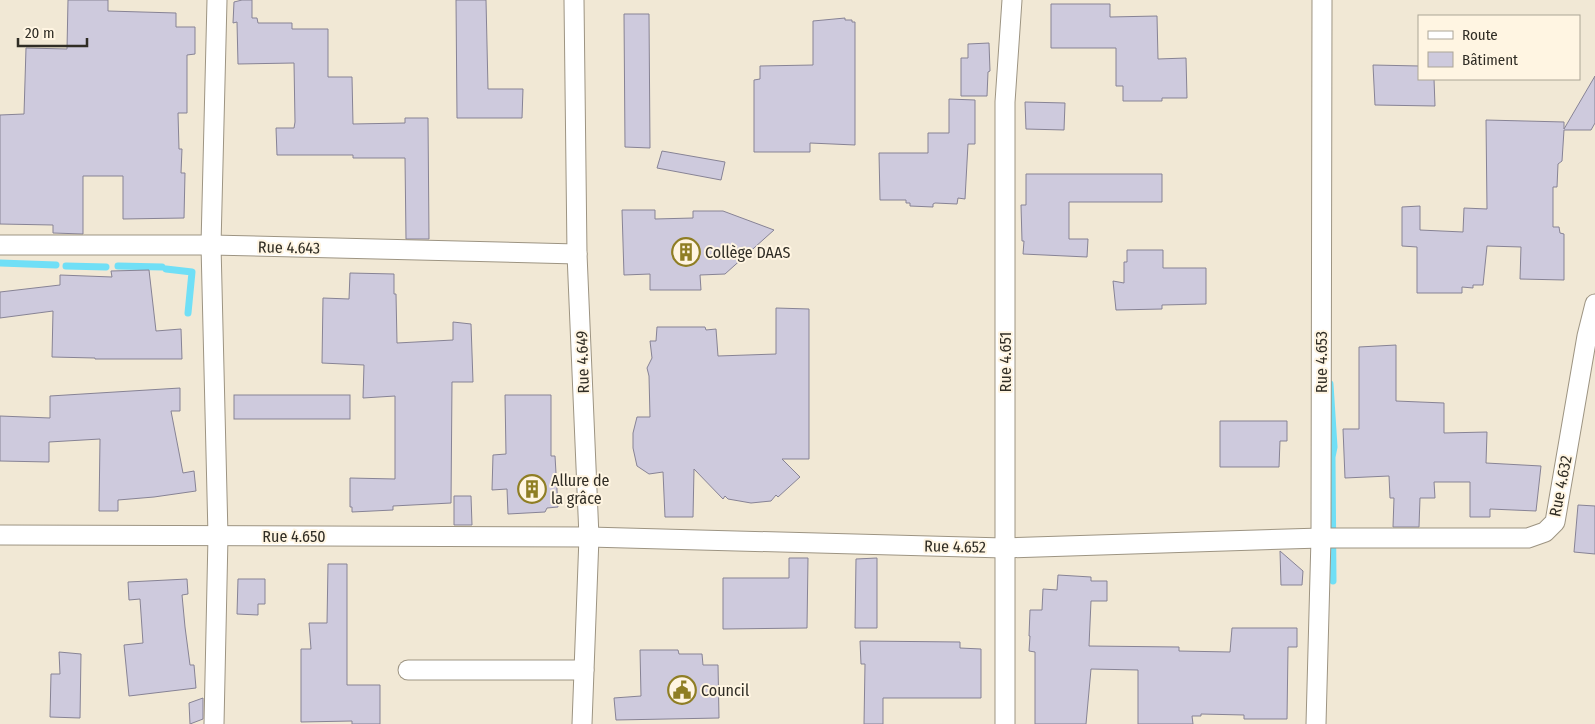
<svg xmlns="http://www.w3.org/2000/svg" width="1595" height="724" font-family="'Fira Sans Condensed',sans-serif">
  <style>
    .lines { fill: none; stroke-linecap: round; stroke-linejoin: round }
    .stream { stroke: #70dff6; stroke-width: 7 }
    .building { fill: #cecadd; stroke: #878395 }
    .street-casing { stroke: #9d9482; stroke-width: 21 }
    .street { stroke: #fff; stroke-width: 19 }
    .labels { text-anchor: middle; stroke-width: 4; stroke-linejoin: round; paint-order: stroke }
    .street-label { font-size: 16px; fill: #302d25; stroke: #fff5e2 }
    .poi-label { font-size: 16px; fill: #302d25; stroke: #fff5e2; text-anchor: start }
  </style>
  <rect width="100%" height="100%" fill="#f1e8d5"/>
  <g class="lines">
    <g class="stream">
      <polyline points="0,263 56,265"/>
      <polyline points="66,266 106,267"/>
      <polyline points="118,266 162,267"/>
      <polyline points="166,269 192,272 188,313"/>
      <polyline points="1330,384 1334,447 1332,457 1333,581"/>
    </g>
  </g>
  <g class="building">
    <polygon points="68,0 108,0 108,11 176,13 176,27 195,27 195,54 187,55 187,113 178,113 179,149 182,149 181,173 185,173 184,218 123,219 123,176 83,176 83,234 53,233 53,225 0,224 0,115 24,114 26,48 67,49"/>
    <polygon points="242,0 252,0 252,18 257,18 258,23 292,23 292,29 328,29 328,77 352,77 353,124 405,123 405,118 428,118 429,239 406,239 405,158 353,158 353,155 277,155 276,128 294,128 295,122 294,63 238,64 237,22 233,23 234,2"/>
    <polygon points="456,0 486,0 488,89 523,89 522,118 457,118"/>
    <polygon points="1051,4 1110,4 1110,17 1157,16 1158,59 1186,58 1187,98 1162,98 1162,101 1123,101 1123,86 1116,86 1116,48 1051,48"/>
    <polygon points="624,14 649,14 650,148 625,147"/>
    <polygon points="845,18 845,20 852,20 852,22 855,22 855,145 810,143 810,152 754,152 754,80 760,79 760,66 813,65 813,21"/>
    <polygon points="989,43 990,71 988,72 987,96 961,96 961,58 968,58 968,44"/>
    <polygon points="1373,65 1419,66 1419,79 1434,79 1435,106 1375,105"/>
    <polygon points="1595,76 1595,123 1591,130 1564,130 1562,161 1558,164 1557,187 1553,187 1553,227 1559,227 1560,233 1564,234 1564,280 1520,279 1521,247 1487,246 1483,285 1473,285 1473,288 1462,287 1462,293 1417,293 1417,247 1402,246 1402,207 1420,206 1420,230 1463,232 1464,208 1487,209 1486,120 1564,122 1564,129"/>
    <polygon points="949,99 975,100 975,144 968,144 965,199 958,198 957,204 935,203 933,204 933,207 910,206 910,203 906,203 906,200 880,200 879,153 928,153 928,133 949,133"/>
    <polygon points="1025,102 1065,103 1064,130 1026,129"/>
    <polygon points="662,151 725,162 721,180 657,168"/>
    <polygon points="1026,174 1162,174 1162,202 1069,202 1069,239 1088,239 1087,257 1023,254 1024,241 1022,241 1021,205 1026,205"/>
    <polygon points="622,210 655,210 655,219 693,218 693,211 723,211 774,230 725,274 700,275 701,290 650,290 650,274 624,275"/>
    <polygon points="1127,250 1163,250 1163,268 1206,268 1206,304 1162,305 1162,309 1116,310 1113,281 1124,283 1124,262 1127,262"/>
    <polygon points="149,270 156,331 181,329 182,359 95,359 95,358 52,357 53,311 0,318 0,292 60,285 60,275 112,277 111,271"/>
    <polygon points="350,273 394,274 394,294 396,294 397,343 453,340 453,322 471,324 473,382 452,382 451,503 393,506 393,510 352,512 352,507 350,507 350,478 395,479 395,396 363,398 364,365 322,363 323,298 349,299"/>
    <polygon points="776,308 809,309 809,459 782,459 800,477 778,497 776,495 771,501 751,503 728,499 725,496 723,499 694,469 693,517 665,517 663,472 649,474 637,466 633,448 633,433 637,417 650,417 649,376 647,368 652,358 650,341 656,341 657,327 705,327 706,330 716,329 718,356 776,354"/>
    <polygon points="1396,345 1396,401 1444,403 1444,433 1487,432 1486,463 1541,466 1536,511 1490,509 1490,517 1470,517 1470,482 1434,482 1435,498 1420,498 1419,527 1393,527 1394,498 1390,498 1389,476 1345,478 1343,429 1359,429 1359,347"/>
    <polygon points="180,388 180,411 171,411 183,473 194,471 196,491 154,497 118,500 118,511 99,511 100,439 49,442 49,462 0,461 0,416 50,418 50,396"/>
    <rect x="234" y="395" width="116" height="24"/>
    <polygon points="505,395 551,395 551,456 555,456 558,507 547,508 545,512 508,514 507,489 492,490 493,455 506,454"/>
    <polygon points="1220,421 1287,421 1287,441 1280,441 1279,467 1220,467"/>
    <polygon points="454,496 471,496 472,525 454,525"/>
    <polygon points="1578,505 1595,506 1595,554 1574,552"/>
    <polygon points="1280,551 1303,571 1302,585 1281,585"/>
    <polygon points="789,558 808,558 807,628 723,629 723,578 789,578"/>
    <polygon points="877,558 877,628 855,628 856,559"/>
    <polygon points="328,564 347,564 347,685 380,685 380,724 352,724 352,721 301,722 301,649 311,649 309,623 327,623"/>
    <polygon points="1058,575 1091,577 1091,581 1107,581 1107,601 1091,601 1089,646 1179,647 1179,651 1230,652 1232,628 1297,628 1297,647 1288,647 1287,719 1244,719 1244,715 1201,714 1201,716 1192,716 1193,724 1138,724 1138,670 1091,669 1086,724 1035,724 1035,652 1029,651 1030,636 1029,636 1030,610 1042,610 1043,589 1057,590"/>
    <polygon points="187,579 188,594 182,595 185,627 190,665 194,665 196,688 129,696 124,645 143,643 140,599 129,600 128,582"/>
    <polygon points="238,579 265,579 265,604 258,604 258,615 237,614"/>
    <polygon points="860,641 960,642 960,648 981,649 981,698 883,698 883,724 864,724 865,664 861,664"/>
    <polygon points="640,650 678,650 679,654 702,654 703,665 718,665 719,718 616,720 614,698 641,696"/>
    <polygon points="59,652 81,654 80,718 50,717 51,674 60,674"/>
    <polygon points="203,698 203,719 190,724 189,703"/>
  </g>
  <g class="lines">
    <defs>
      <g id="street">
        <polyline points="574,0 577,254 589,537 582,724"/>
        <polyline points="0,245 211,245 577,254"/>
        <polyline points="0,535 589,537 1004,548 1321,538 1528,538 1545,532 1555,522 1587,336 1595,304"/>
        <polyline points="408,670 584,670"/>
        <polyline points="214,724 218,536 211,245 217,0"/>
        <polyline points="1005,724 1005,102 1012,0"/>
        <polyline points="1316,724 1321,538 1322,0"/>
      </g>
    </defs>
    <use href="#street" class="street-casing"/>
    <use href="#street" class="street"/>
  </g>
  <defs>
    <symbol id="building-ring" viewBox="-11 -11 22 22"><circle r="9.5" fill="#fff5e2" stroke="#8f7e24" stroke-width="1.5"/><path d="M-4-6H4V6H1V3H-1V6H-4ZM-2.5-4.3h1.7v1.8h-1.7ZM.8-4.3h1.7v1.8H.8ZM-2.5-1h1.7V.8h-1.7ZM.8-1h1.7V.8H.8Z" fill="#8f7e24"/></symbol>
    <symbol id="civic-ring" viewBox="-11 -11 22 22"><circle r="9.5" fill="#fff5e2" stroke="#8f7e24" stroke-width="1.5"/><path d="M-.6-6.5H3V-4.5H.6V-3L4-1V1h2V6H-6V1h2V-1L-.6-3ZM-1.2 2.5V6h2.4V2.5Z" fill="#8f7e24"/></symbol>
  </defs>
  <g fill-rule="evenodd">
    <use href="#building-ring" x="670" y="236" width="32" height="32"/>
    <use href="#building-ring" x="516" y="473" width="32" height="32"/>
    <use href="#civic-ring" x="666" y="674" width="32" height="32"/>
  </g>
  <g class="labels">
    <g class="street-label">
      <text transform="translate(289 247) rotate(1)" y="6">Rue 4.643</text>
      <text transform="translate(582 362) rotate(-92)" y="6">Rue 4.649</text>
      <text transform="translate(1005 362) rotate(-90)" y="6">Rue 4.651</text>
      <text transform="translate(1321 362) rotate(-90)" y="6">Rue 4.653</text>
      <text transform="translate(1560 486) rotate(-79)" y="6">Rue 4.632</text>
      <text x="294" y="542">Rue 4.650</text>
      <text transform="translate(955 546) rotate(1)" y="6">Rue 4.652</text>
    </g>
    <g class="poi-label">
      <text x="705" y="258">Collège DAAS</text>
      <text x="551" y="486">Allure de<tspan x="551" dy="18">la grâce</tspan></text>
      <text x="701" y="696">Council</text>
    </g>
  </g>
  <rect x="1418" y="15" width="162" height="65" fill="#fff5e2" stroke="#aca596"/>
  <rect x="1428" y="31" width="25" height="8" fill="#ffffff" stroke="#aca596"/>
  <text x="1462" y="40" font-size="15" fill="#302d25">Route</text>
  <rect x="1428" y="52" width="25" height="15" fill="#cecadd" stroke="#aca596"/>
  <text x="1462" y="65" font-size="15" fill="#302d25">Bâtiment</text>
  <path d="M18 38v8h69v-8" fill="none" stroke="#302d25" stroke-width="2.5"/>
  <text x="25" y="38" font-size="15" fill="#302d25" stroke="#fff5e2" stroke-width="4" paint-order="stroke">20 m</text>
</svg>
